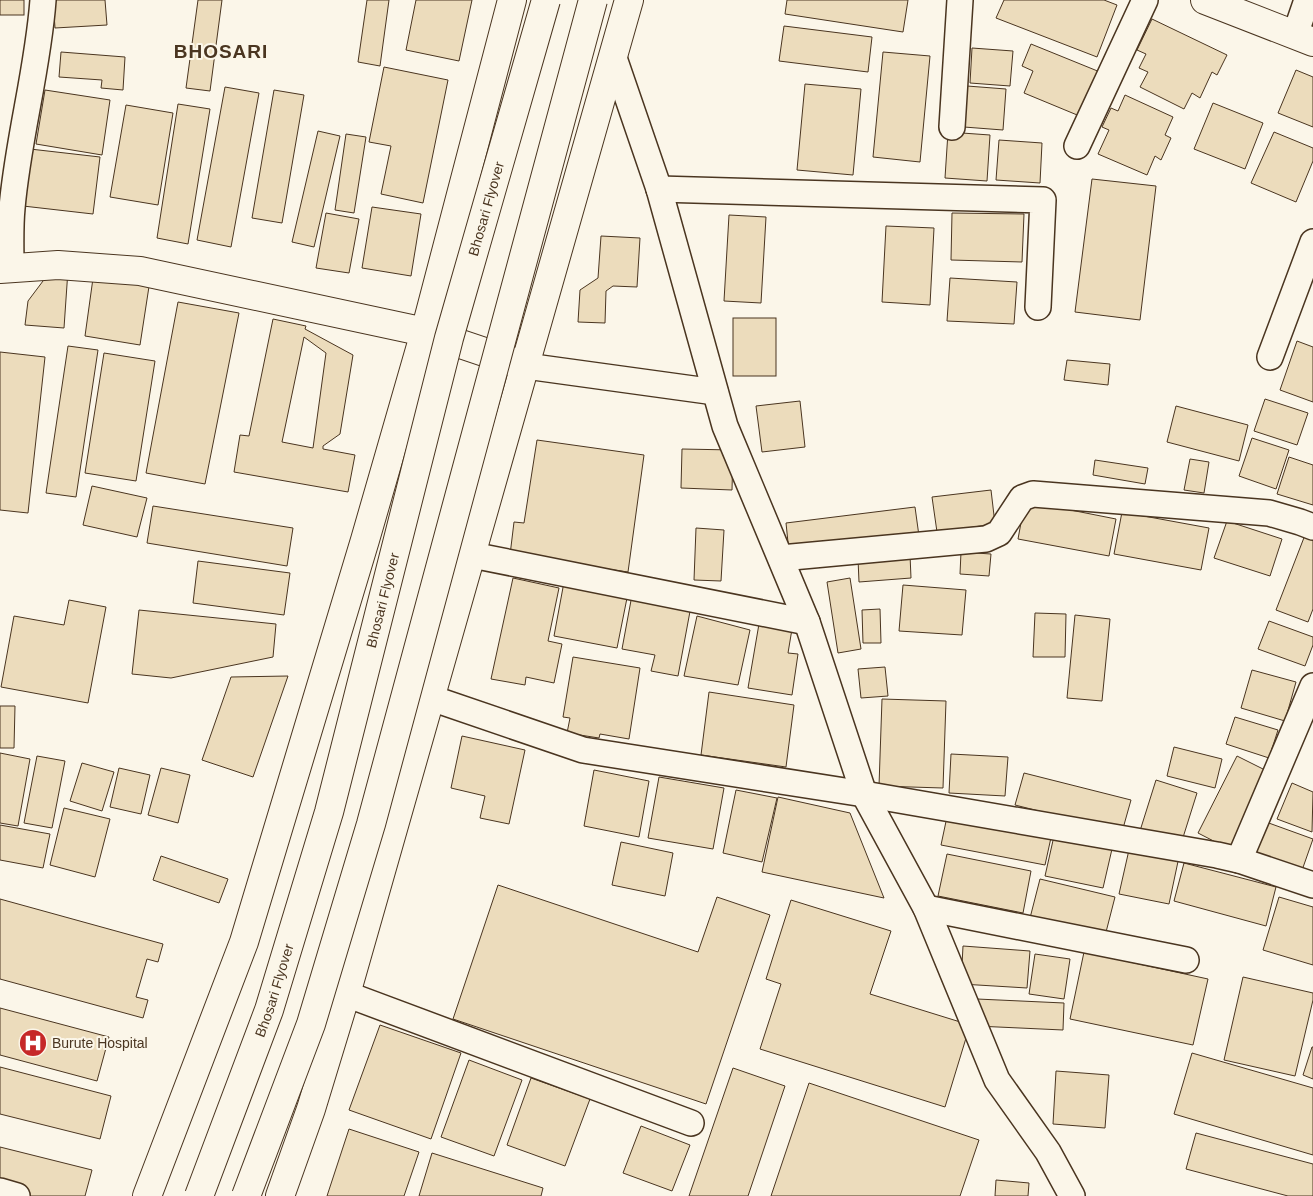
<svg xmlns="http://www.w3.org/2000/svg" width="1313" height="1196" font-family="Arial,sans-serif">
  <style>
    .building { fill: #ecdcbc; stroke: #4a3520; fill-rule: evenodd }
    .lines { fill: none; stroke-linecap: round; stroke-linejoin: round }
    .street-casing { stroke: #4a3520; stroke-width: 28 }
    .secondary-casing { stroke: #4a3520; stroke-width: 30 }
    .primary-casing { stroke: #4a3520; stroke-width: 30 }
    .street { stroke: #fbf6e9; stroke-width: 25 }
    .secondary { stroke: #fbf6e9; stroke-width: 28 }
    .primary { stroke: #fbf6e9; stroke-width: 28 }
    .highway-bridge-casing { stroke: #4a3520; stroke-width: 30; stroke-linecap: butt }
    .highway-bridge { stroke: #fbf6e9; stroke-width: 28 }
    .labels { text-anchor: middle; stroke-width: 4; stroke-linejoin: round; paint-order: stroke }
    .street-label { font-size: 14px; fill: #4a3520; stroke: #fbf6e9 }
    .poi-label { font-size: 14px; fill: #4a3520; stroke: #fbf6e9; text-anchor: start }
    .district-label { font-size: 19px; font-weight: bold; letter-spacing: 1px; fill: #4a3520; stroke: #fbf6e9 }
  </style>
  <rect width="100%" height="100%" fill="#fbf6e9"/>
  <g class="building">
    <rect x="0" y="0" width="24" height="15"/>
    <polygon points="53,0 105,0 107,25 55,28"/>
    <polygon points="198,0 222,0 210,91 186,88"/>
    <polygon points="367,0 389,0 380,66 358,62"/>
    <polygon points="416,0 472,0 459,61 406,50"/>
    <polygon points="787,0 908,0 903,32 785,14"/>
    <polygon points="1004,0 1104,0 1117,5 1097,57 996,18"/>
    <polygon points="1152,19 1227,55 1217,75 1212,72 1200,98 1192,93 1184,109 1140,87 1148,72 1139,68 1146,54 1137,50"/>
    <polygon points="784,26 872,37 868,72 779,61"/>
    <polygon points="1031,44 1100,72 1082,117 1024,93 1033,71 1022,66"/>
    <polygon points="972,48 1013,51 1010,86 970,83"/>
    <polygon points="61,52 125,57 123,90 101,88 102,80 59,77"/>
    <polygon points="883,52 930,56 920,162 873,157"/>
    <polygon points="384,67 448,80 423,203 381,194 391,146 369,142"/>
    <polygon points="1296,70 1313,77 1313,127 1278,113"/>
    <polygon points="805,84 861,89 853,175 797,170"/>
    <polygon points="967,86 1006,89 1003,130 964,127"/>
    <polygon points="225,87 259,93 231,247 197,240"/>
    <polygon points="45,90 110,100 102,155 36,144"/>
    <polygon points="274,90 304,95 282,223 252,218"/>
    <polygon points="1125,95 1173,117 1165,135 1171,138 1161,160 1155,156 1147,175 1098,154 1109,130 1102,127 1111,108 1118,111"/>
    <polygon points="1213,103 1263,123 1245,169 1194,149"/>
    <polygon points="178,104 210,109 188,244 157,238"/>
    <polygon points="126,105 173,113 158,205 110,197"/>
    <polygon points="318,131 340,136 314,247 292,242"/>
    <polygon points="948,132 990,135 987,181 945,178"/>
    <polygon points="1274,132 1313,148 1313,161 1296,202 1251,183"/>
    <polygon points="346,134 366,137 354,213 335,210"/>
    <polygon points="999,140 1042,143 1040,183 996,180"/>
    <polygon points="30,149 100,157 93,214 23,206"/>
    <polygon points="1092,179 1156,186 1140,320 1075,312"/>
    <polygon points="372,207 421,214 411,276 362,268"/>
    <polygon points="326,213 359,219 349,273 316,268"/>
    <polygon points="952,213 1024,214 1022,262 951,260"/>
    <polygon points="729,215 766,217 761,303 724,301"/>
    <polygon points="886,226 934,228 930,305 882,302"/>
    <polygon points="601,236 640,238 637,287 613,286 606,291 605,323 578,322 580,290 598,278"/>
    <polygon points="68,270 64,328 25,325 28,301 49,273"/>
    <polygon points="94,271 150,280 140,345 85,336"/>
    <polygon points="950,278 1017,282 1014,324 947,321"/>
    <polygon points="178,302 239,313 205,484 146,473"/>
    <rect x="733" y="318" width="43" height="58"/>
    <path d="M 273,319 L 306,326 L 305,329 L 353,355 L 340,434 L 323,446 L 323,449 L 355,455 L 348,492 L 234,472 L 240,435 L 249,436 ZM 304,337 L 326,353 L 313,448 L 282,442 Z"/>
    <polygon points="1297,341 1313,347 1313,402 1280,390"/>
    <polygon points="68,346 98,350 76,497 46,493"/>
    <polygon points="0,352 45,357 28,513 0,510"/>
    <polygon points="104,353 155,361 136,481 85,473"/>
    <polygon points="1067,360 1110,364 1108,385 1064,380"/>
    <polygon points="1265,399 1308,413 1297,445 1254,431"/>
    <polygon points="800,401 805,447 762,452 756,406"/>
    <polygon points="1176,406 1248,425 1239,461 1167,442"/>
    <polygon points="1252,438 1289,450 1276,489 1239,476"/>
    <polygon points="537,440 644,455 628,572 510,555 514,522 524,523"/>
    <polygon points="682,449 733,450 732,490 681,488"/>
    <polygon points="1289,457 1313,465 1313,505 1277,494"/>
    <polygon points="1190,459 1209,462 1204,493 1184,490"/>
    <polygon points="1095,460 1148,468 1145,484 1093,475"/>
    <polygon points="92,486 147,498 137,537 83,525"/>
    <polygon points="991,490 995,524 937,532 932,497"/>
    <polygon points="1025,501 1116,519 1109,556 1018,539"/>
    <polygon points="153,506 293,528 287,566 147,543"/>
    <polygon points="915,507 919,536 789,552 786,523"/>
    <polygon points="1122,512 1209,528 1201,570 1114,554"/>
    <polygon points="1227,521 1282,539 1270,576 1214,558"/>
    <polygon points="696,528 724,530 721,581 694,580"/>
    <polygon points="1305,535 1313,538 1313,609 1308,622 1276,610"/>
    <polygon points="961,552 991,554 989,576 960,574"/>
    <polygon points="910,555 911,578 859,582 858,559"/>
    <polygon points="198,561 290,573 284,615 193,603"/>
    <polygon points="513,578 559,588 548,641 562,644 554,683 526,677 525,685 491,679"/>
    <polygon points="850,578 861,649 838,653 827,582"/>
    <polygon points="564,582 628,593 617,648 554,636"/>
    <polygon points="903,585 966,590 962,635 899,631"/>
    <polygon points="632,595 691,606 678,676 651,671 655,655 622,649"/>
    <polygon points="69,600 106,607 88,703 1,687 14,616 64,625"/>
    <polygon points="880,609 881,643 863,643 862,610"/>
    <polygon points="139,610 276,624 273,657 171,678 132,674"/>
    <polygon points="1035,613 1066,614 1065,657 1033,657"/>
    <polygon points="1075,615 1110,619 1102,701 1067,698"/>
    <polygon points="697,616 750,630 738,685 684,676"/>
    <polygon points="760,618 793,623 788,653 798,654 792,695 748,688"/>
    <polygon points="1269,621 1313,637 1313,645 1305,666 1258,649"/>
    <polygon points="573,657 640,668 629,739 600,734 599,738 567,733 570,718 563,717"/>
    <polygon points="885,667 888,696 861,698 858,669"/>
    <polygon points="1252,670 1296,682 1285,721 1241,708"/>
    <polygon points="288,676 253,777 202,760 231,677"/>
    <polygon points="709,692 794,705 786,767 701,755"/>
    <polygon points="882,699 946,701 943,788 879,786"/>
    <polygon points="0,706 15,706 14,748 0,748"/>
    <polygon points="1235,717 1278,730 1269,758 1226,744"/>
    <polygon points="462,736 525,750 509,824 480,818 485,796 451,788"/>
    <polygon points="1174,747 1222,759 1215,788 1167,776"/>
    <polygon points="0,753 30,759 18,826 0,823"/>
    <polygon points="951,754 1008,757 1005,796 949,793"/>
    <polygon points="37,756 65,761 52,828 24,823"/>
    <polygon points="1237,756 1273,774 1233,851 1198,833"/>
    <polygon points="82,763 114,772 102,811 70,801"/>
    <polygon points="119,768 150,775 141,814 110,807"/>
    <polygon points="161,768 190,775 178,823 148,815"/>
    <polygon points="594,770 649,781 639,837 584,826"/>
    <polygon points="1024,773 1131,800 1122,832 1015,805"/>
    <polygon points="659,777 724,788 713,849 648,838"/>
    <polygon points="1156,780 1197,793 1180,847 1139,834"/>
    <polygon points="1292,783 1313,792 1312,832 1277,819"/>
    <polygon points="736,790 777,798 762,862 723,853"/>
    <polygon points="778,797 850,813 884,898 762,872"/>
    <polygon points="64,808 110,819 95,877 50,865"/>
    <polygon points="948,812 1052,833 1045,865 941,845"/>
    <polygon points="1266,822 1313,839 1300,876 1252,858"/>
    <polygon points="0,825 50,834 43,868 0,860"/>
    <polygon points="1054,836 1112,849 1103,888 1045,876"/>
    <polygon points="1131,841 1180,852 1169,904 1119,894"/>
    <polygon points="621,842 673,853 665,896 612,885"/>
    <polygon points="947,854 1031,871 1023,913 938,896"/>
    <polygon points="161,856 228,879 219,903 153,880"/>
    <polygon points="1184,863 1276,887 1266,926 1174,901"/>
    <polygon points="1040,879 1115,897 1105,936 1030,918"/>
    <polygon points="498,885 698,952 717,897 770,915 706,1104 453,1019"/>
    <polygon points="1279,897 1313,907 1313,965 1263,950"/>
    <polygon points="0,899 163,944 158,962 147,959 136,997 148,1000 143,1018 0,979"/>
    <polygon points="791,900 891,931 870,994 970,1025 945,1107 760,1049 781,984 766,979"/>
    <polygon points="963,946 1030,951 1027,988 961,984"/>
    <polygon points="1084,952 1208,979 1193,1045 1070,1019"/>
    <polygon points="1035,954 1070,959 1064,999 1029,994"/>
    <polygon points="1243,977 1313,993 1313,1000 1295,1076 1224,1060"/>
    <polygon points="977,999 1064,1003 1063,1030 976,1026"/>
    <polygon points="0,1008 109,1037 97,1081 0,1055"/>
    <polygon points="380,1025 461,1053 431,1139 349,1110"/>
    <polygon points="1312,1047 1313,1047 1313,1079 1303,1075"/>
    <polygon points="1192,1053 1313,1088 1313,1155 1174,1114"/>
    <polygon points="469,1060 522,1080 494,1156 441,1137"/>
    <polygon points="0,1067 111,1096 100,1139 0,1114"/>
    <polygon points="733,1068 785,1086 748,1196 689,1196"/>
    <polygon points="1056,1071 1109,1075 1105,1128 1053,1124"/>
    <polygon points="531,1078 590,1099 565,1166 507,1145"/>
    <polygon points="809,1083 979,1140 960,1196 771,1196"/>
    <polygon points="641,1126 690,1145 672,1191 623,1173"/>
    <polygon points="349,1129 419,1152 404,1196 327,1196"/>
    <polygon points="1196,1133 1313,1164 1313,1196 1288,1196 1186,1169"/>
    <polygon points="0,1147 92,1170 85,1196 26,1196 0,1190"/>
    <polygon points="432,1153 543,1188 541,1196 419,1196"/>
    <polygon points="996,1180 1029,1183 1028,1196 995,1196"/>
  </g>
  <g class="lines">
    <defs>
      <g id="street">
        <polyline points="1295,35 1307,0"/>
        <polyline points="613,55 659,189 725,426 807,622 864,794 926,908 997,1080 1048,1152 1072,1196"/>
        <polyline points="952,127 960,0"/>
        <polyline points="1077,146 1145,0"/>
        <polyline points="659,189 1043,200 1038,307"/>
        <path d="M 11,269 C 11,249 10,228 12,208 C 18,138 38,70 43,0"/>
        <polyline points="1270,357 1313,242"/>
        <polyline points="526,366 715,392"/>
        <polyline points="472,555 807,622"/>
        <polyline points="781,558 986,539 999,533 1022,498 1033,494 1269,513 1300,522 1313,527"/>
        <polyline points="431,698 583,750 864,794 1217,855 1239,860 1313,885"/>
        <polyline points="1239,860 1313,686"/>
        <polyline points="926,908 1186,960"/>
        <polyline points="346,994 691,1123"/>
        <polyline points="0,1191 17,1196"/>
      </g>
      <g id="secondary">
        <polyline points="1205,0 1313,42"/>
        <polyline points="0,269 58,265 140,271 425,332 526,366"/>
      </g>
      <g id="primary">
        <polyline points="147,1196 244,942 365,540 425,332 512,0"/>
        <polyline points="280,1196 311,1109 346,994 629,0"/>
      </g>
    </defs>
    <use href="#street" class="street-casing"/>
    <use href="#secondary" class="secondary-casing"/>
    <use href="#primary" class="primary-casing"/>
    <use href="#street" class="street"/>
    <use href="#secondary" class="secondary"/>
    <use href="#primary" class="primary"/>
    <defs>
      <g id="highway-bridge">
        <path id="s1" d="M 199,1196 L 269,1010 L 329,812 L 449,338 L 546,0"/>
        <polyline points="246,1196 311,1024 371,824 593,0"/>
      </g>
    </defs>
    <use href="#highway-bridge" class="highway-bridge-casing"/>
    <use href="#highway-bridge" class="highway-bridge"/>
  </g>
  <defs>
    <symbol id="hospital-disc" viewBox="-11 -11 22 22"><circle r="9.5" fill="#c62828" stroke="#fbf6e9"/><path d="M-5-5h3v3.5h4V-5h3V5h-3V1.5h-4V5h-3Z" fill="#fff"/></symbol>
  </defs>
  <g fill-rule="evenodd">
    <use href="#hospital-disc" x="17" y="1027" width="32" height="32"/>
  </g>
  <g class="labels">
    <g class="street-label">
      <text dy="5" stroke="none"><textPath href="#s1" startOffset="1029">Bhosari Flyover</textPath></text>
      <text dy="5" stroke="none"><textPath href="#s1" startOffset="624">Bhosari Flyover</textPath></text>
      <text dy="5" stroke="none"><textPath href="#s1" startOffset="219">Bhosari Flyover</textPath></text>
    </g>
    <g class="poi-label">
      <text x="52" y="1048">Burute Hospital</text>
    </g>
    <g class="district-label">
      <text x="221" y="58">BHOSARI</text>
    </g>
  </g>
</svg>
